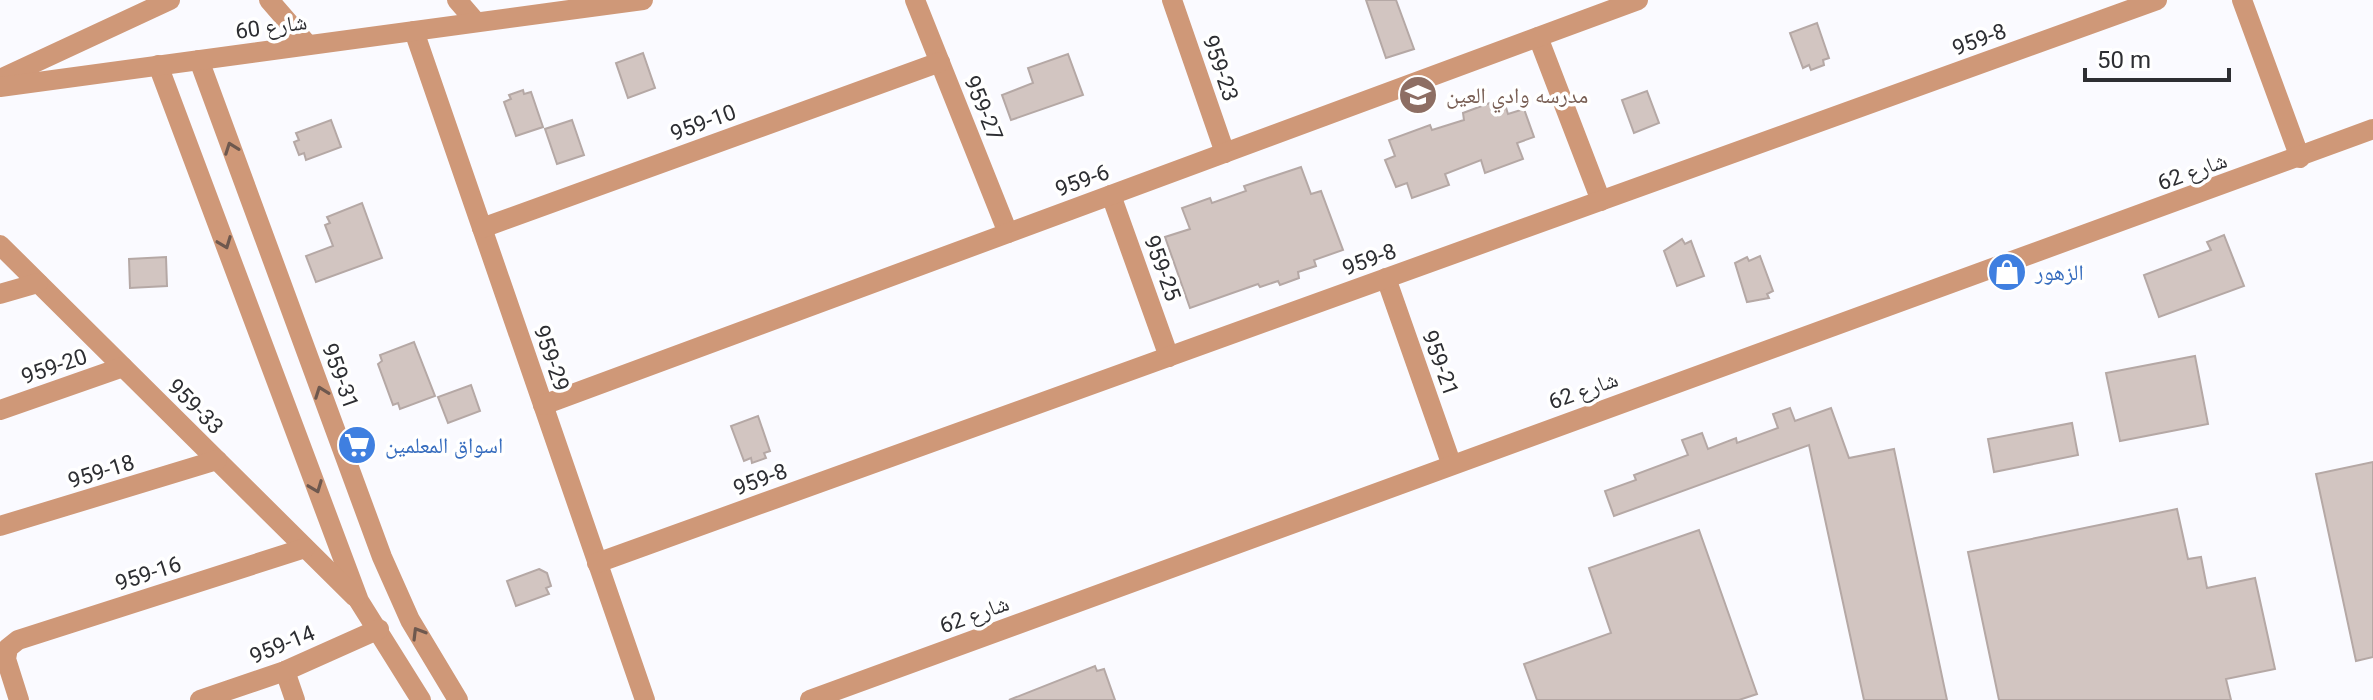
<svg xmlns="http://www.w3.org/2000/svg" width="2373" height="700" font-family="Roboto,'Noto Naskh Arabic',sans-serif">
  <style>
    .building { fill: #d2c5c1; stroke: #b5a8a5; stroke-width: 2 }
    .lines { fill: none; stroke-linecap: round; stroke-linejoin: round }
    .minor { stroke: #cf9878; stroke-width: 20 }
    .oneway { stroke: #6e584e }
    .labels { text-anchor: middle; stroke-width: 7; stroke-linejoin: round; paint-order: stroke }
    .street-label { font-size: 22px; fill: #2d2e32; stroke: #fff }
    .education-label { font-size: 22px; fill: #785e54; stroke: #fff; text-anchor: start }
    .shop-label { font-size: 22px; fill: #366cbe; stroke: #fff; text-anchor: start }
  </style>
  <rect width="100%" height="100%" fill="#fafaff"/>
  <g class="building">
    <polygon points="1366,0 1396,0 1414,49 1386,58"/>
    <polygon points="1817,23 1829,58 1823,60 1824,65 1811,70 1809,65 1803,68 1790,33"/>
    <polygon points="643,53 655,88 628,98 616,63"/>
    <polygon points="1068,54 1083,95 1011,120 1002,95 1033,83 1028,68"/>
    <polygon points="523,90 524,94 531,92 543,127 516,136 504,102 511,99 509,95"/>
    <polygon points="1647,91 1659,123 1634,133 1622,100"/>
    <polygon points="1503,98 1508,114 1524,109 1534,137 1517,143 1523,159 1485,173 1481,160 1445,174 1449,185 1412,198 1407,183 1396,187 1385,160 1395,156 1389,140 1430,125 1432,130 1464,120 1463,113"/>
    <polygon points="331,120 341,147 306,160 304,153 299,155 294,142 299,140 296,133"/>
    <polygon points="572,120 584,155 557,164 545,129"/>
    <polygon points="1301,167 1311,194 1321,191 1343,250 1314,260 1316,266 1298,272 1299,278 1280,285 1278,281 1260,287 1258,284 1190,308 1165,237 1190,229 1182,208 1210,198 1212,203 1246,191 1244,186"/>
    <polygon points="362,203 382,258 316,282 306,256 333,246 325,225 330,223 327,217"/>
    <polygon points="2224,235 2244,286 2159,317 2144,275 2211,250 2207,242"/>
    <polygon points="1682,239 1685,244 1691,241 1704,276 1677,286 1664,251"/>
    <polygon points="1760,256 1773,291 1767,294 1769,298 1747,302 1735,263 1747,257 1749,261"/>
    <polygon points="166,257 167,286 130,288 129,259"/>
    <polygon points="414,342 435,396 400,409 398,403 393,405 378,364 382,361 380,355"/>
    <polygon points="2195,356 2208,424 2120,441 2106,373"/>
    <polygon points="471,385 480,411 448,423 438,397"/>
    <polygon points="1790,408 1795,421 1831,408 1849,458 1894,449 1947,700 1864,700 1809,445 1614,516 1605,491 1636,480 1634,475 1688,455 1682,440 1702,433 1708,449 1736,438 1737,443 1778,428 1773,414"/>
    <polygon points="758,416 770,451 764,453 766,458 752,463 751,458 744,461 731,426"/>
    <polygon points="2072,423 2078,455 1994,472 1988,439"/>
    <polygon points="2373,462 2373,657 2356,661 2316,474"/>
    <polygon points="2177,509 2188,559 2201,557 2207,588 2255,578 2275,669 2226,679 2231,700 1999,700 1968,552"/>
    <polygon points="1699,530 1757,694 1739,700 1537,700 1524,664 1611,633 1589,568"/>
    <polygon points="539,569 547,573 551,586 546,588 549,594 516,606 507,581"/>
    <polygon points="1095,666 1097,671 1104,669 1115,700 1009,700"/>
  </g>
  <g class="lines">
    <g class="minor">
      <polyline points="269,0 308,45"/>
      <polyline points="457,0 476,22"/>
      <polyline points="915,0 1008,233"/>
      <polyline points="1172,0 1225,153"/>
      <polyline points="2242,0 2300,158"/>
      <polyline points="414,31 645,700"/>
      <polyline points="1538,37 1601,201"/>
      <polyline points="199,60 382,557 410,620 458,700"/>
      <polyline points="158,65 359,601 421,700"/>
      <polyline points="0,79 170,0"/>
      <polyline points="0,87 643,0"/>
      <polyline points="1111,195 1169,357"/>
      <polyline points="482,228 940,62"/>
      <polyline points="0,245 355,597"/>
      <polyline points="1386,278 1451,463"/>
      <polyline points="0,294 38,283"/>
      <polyline points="543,405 1638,0"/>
      <polyline points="0,410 123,367"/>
      <polyline points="0,526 217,460"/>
      <polyline points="597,563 2157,0"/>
      <polyline points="285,671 295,700"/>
      <polyline points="19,700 6,659 8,648 18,640 305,548"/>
      <polyline points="200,700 285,671 379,629"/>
      <polyline points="810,700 2373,129"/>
    </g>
  </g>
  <defs><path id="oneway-chevron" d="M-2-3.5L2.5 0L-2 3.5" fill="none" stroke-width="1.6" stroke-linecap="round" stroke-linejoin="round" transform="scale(2)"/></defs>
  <g class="oneway">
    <use href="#oneway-chevron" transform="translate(231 148) rotate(-110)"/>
    <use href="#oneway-chevron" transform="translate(225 243) rotate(69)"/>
    <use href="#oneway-chevron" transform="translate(321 392) rotate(-110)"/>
    <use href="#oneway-chevron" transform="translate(316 487) rotate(69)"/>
    <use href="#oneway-chevron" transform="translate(418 633) rotate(-121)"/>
  </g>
  <defs>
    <symbol id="school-disc" viewBox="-11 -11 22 22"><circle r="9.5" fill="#8d6e63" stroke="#fff"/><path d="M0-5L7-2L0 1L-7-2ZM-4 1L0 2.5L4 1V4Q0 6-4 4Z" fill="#fff"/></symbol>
    <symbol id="shop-disc" viewBox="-11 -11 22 22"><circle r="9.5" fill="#3f7fe0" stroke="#fff"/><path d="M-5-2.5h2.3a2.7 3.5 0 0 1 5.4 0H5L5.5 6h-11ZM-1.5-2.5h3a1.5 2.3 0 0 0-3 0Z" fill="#fff"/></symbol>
    <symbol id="supermarket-disc" viewBox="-11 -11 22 22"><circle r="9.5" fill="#3f7fe0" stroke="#fff"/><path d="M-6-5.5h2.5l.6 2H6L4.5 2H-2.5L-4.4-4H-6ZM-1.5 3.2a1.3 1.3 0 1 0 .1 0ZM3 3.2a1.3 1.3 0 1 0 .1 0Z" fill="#fff"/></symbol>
  </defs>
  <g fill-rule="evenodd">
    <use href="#school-disc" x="1396" y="73" width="44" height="44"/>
    <use href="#shop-disc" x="1985" y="250" width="44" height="44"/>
    <use href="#supermarket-disc" x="335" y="423" width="44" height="44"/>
  </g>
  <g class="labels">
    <g class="street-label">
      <text transform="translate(271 26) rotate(-8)" y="8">شارع 60</text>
      <text transform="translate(1979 39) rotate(-20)" y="8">959-8</text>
      <text transform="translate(1221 68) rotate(71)" y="8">959-23</text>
      <text transform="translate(984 108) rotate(68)" y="8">959-27</text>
      <text transform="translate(703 122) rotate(-20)" y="8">959-10</text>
      <text transform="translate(2192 171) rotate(-20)" y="8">شارع 62</text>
      <text transform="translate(1082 180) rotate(-20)" y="8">959-6</text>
      <text transform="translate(1369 259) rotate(-20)" y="8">959-8</text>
      <text transform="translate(1163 268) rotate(70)" y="8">959-25</text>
      <text transform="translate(552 358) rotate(71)" y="8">959-29</text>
      <text transform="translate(1441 363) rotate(70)" y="8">959-21</text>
      <text transform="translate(54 366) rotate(-19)" y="8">959-20</text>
      <text transform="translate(341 376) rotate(70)" y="8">959-31</text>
      <text transform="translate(1583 390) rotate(-20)" y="8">شارع 62</text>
      <text transform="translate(196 406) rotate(45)" y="8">959-33</text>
      <text transform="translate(101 471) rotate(-17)" y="8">959-18</text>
      <text transform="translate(760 479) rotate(-20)" y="8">959-8</text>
      <text transform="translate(148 573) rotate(-18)" y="8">959-16</text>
      <text transform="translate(974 614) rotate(-20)" y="8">شارع 62</text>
      <text transform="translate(282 644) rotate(-22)" y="8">959-14</text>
    </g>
    <g class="education-label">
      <text x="1446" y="103">مدرسه وادي العين</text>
    </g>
    <g class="shop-label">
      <text x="2035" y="280">الزهور</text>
      <text x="385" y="453">اسواق المعلمين</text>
    </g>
  </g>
  <path d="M2085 68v12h144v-12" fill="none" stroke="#2d2e32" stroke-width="4"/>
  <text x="2097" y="68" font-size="24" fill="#2d2e32" stroke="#ffffff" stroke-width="6" paint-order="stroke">50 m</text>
</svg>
